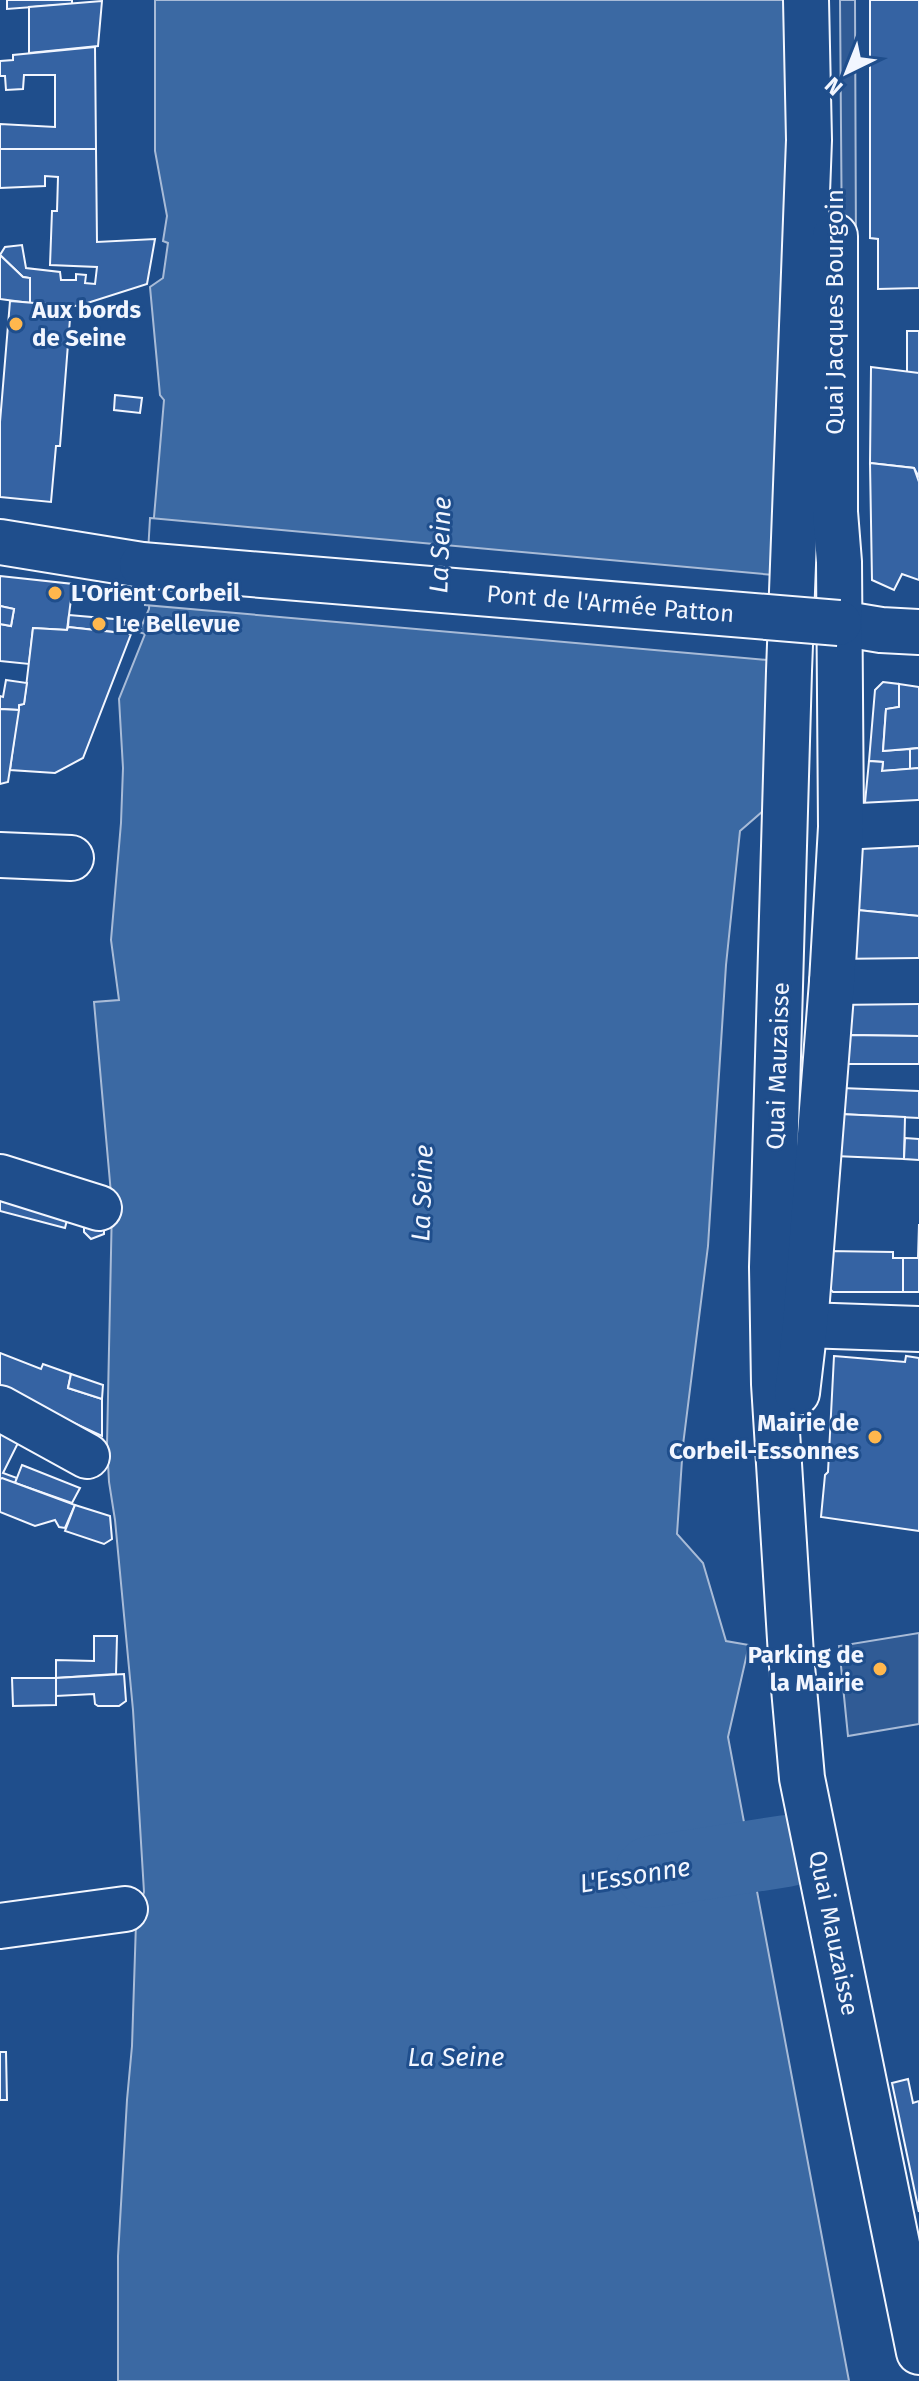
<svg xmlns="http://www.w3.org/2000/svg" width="919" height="2381" font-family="'Fira Sans',sans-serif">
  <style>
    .parking { fill: #305b95; stroke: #a8bbd7; stroke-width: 2 }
    .water { fill: #3b69a3; stroke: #a8bbd7; stroke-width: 2 }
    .pier { fill: #1f4e8c; stroke: #a8bbd7; stroke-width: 2 }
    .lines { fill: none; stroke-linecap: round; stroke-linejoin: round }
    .river { stroke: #3b69a3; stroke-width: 72 }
    .building { fill: #3563a3; stroke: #f2f6ff; stroke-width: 2 }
    .minor-casing { stroke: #f2f6ff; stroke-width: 48 }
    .major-casing { stroke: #f2f6ff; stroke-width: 48 }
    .minor { stroke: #1f4e8c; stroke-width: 44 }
    .major { stroke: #1f4e8c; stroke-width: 44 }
    .major-bridge-casing { stroke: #f2f6ff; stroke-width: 48; stroke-linecap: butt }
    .major-bridge { stroke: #1f4e8c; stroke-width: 44 }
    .poi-dot { fill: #ffb74d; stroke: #1f4e8c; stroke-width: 3 }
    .labels { text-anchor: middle; stroke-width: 6; stroke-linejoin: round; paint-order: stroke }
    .poi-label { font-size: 24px; font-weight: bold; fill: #f2f6ff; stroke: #1f4e8c; text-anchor: start }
    .street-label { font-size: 24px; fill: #f2f6ff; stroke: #1f4e8c }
    .water-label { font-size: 26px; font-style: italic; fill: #f2f6ff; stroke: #1f4e8c }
  </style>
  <rect width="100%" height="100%" fill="#1f4e8c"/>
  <g class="parking">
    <polygon points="840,0 855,0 857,508 844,508"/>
    <polygon points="919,1633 919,1724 848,1736 839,1646"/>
  </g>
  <polygon class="water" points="155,0 786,0 790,143 771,804 740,831 726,965 708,1246 683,1445 677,1534 703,1563 726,1641 749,1645 728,1737 849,2381 118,2381 118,2256 127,2100 132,2046 136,1923 144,1892 133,1710 115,1520 109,1482 107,1445 112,1205 94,1002 119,1000 111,940 121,823 123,768 119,699 145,634 139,632 149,609 154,517 164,400 160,395 150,287 163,278 168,243 163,241 167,216 155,151"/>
  <polygon class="pier" points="150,518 785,576 778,661 145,605"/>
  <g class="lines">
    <polyline class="river" points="651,1872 786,1851"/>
  </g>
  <g class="building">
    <polygon points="7,0 72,0 72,4 7,9"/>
    <polygon points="870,0 919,0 919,288 878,289 878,239 870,238"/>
    <polygon points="102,1 98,46 29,53 29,7"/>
    <polygon points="95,47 96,149 0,149 0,124 55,127 55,75 24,75 23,89 6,90 5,76 0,76 0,61 13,60 13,55"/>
    <polygon points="0,149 96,149 97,242 155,239 147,284 78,306 30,303 30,278 23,277 0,255 5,247 22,245 26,268 60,272 61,280 76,280 76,274 86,275 85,283 95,284 97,267 50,265 52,211 57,211 58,177 45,176 45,186 0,188"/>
    <polygon points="0,255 23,277 30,278 30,303 0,299"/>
    <polygon points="10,301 71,306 60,446 56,446 51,502 0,497 0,422"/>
    <rect x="907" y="331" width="12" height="42"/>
    <polygon points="871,367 919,373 919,477 914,468 870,463"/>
    <polygon points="115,395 142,398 140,413 114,410"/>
    <polygon points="870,463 914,468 919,482 919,580 902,574 894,590 872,580"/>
    <polygon points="0,576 73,584 67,630 33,628 29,664 0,661 0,624 11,626 14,609 0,606"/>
    <polygon points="0,606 14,609 11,626 0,624"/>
    <polygon points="69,615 125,620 124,633 68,627"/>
    <polygon points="68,627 131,634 83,758 55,773 10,770 18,709 19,705 24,704 33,628 67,630"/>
    <polygon points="6,680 27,683 24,704 19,705 19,710 0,709 0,696 3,697"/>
    <polygon points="883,682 899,684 899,707 886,709 883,751 910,749 910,769 882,771 883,762 869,761 875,690"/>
    <polygon points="899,684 919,687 919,748 883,751 886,709 899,707"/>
    <polygon points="0,709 19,710 8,782 0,784"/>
    <polygon points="919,748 919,768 910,769 910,749"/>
    <polygon points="869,761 883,762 882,771 919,768 919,810 864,813"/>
    <polygon points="919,840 919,916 857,910 862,844"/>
    <polygon points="857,910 919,916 919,969 852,964"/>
    <polygon points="919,993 919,1036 846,1035 849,994"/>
    <polygon points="846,1035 919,1036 919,1064 843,1064"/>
    <polygon points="841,1088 919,1091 919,1118 839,1114"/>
    <polygon points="839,1114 905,1117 904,1159 835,1156"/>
    <polygon points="905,1138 919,1139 919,1160 904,1159"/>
    <polygon points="0,1184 104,1218 104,1234 91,1239 84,1232 84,1220 68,1216 65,1228 0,1211"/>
    <polygon points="919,1224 919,1292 903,1292 903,1258 918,1258"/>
    <polygon points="827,1251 893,1252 893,1258 903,1258 903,1292 833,1292 824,1283"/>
    <polygon points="0,1353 41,1369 43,1364 71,1374 68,1388 102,1399 102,1436 0,1389"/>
    <polygon points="834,1356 905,1362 906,1356 919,1358 919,1531 821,1517 825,1475 828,1472"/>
    <polygon points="71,1374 103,1385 102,1399 68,1388"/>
    <polygon points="0,1426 21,1437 3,1473 17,1478 15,1483 0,1479"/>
    <polygon points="22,1465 80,1488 72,1503 15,1483"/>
    <polygon points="2,1478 75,1505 65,1528 59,1527 55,1520 35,1526 0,1512 0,1479"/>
    <polygon points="75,1505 110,1516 112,1539 104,1544 65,1531"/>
    <polygon points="94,1636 117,1636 116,1674 56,1678 56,1660 94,1661"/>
    <polygon points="124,1674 126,1701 119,1706 98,1706 95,1704 94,1694 56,1696 56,1678"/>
    <polygon points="12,1678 56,1678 56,1705 13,1706"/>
    <polygon points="0,2052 6,2052 7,2100 0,2100"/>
    <polygon points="908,2079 913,2103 919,2101 919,2212 892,2083"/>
  </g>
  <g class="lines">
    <defs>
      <g id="minor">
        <polyline points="841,827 919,823"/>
        <polyline points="0,855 71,858"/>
        <polyline points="832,982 919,981"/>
        <polyline points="0,1177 99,1208"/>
        <polyline points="805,1325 919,1329"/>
        <polyline points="0,1408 87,1456"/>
        <polyline points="0,1926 125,1909"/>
      </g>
      <g id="major">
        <path id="s1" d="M 806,0 L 809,140 L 789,671 L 772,1267 L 774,1384 L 791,1655 L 802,1778 L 919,2352"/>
        <polyline points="0,542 142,565"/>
        <polyline points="839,623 881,630 919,632"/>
        <polyline points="797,1393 805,1325 832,982 841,827 839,562 835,512 835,236"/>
      </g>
    </defs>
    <use href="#minor" class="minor-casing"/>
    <use href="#major" class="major-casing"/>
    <use href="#minor" class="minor"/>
    <use href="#major" class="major"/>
    <defs>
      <g id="major-bridge">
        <path id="s2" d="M 142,565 L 839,623"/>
      </g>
    </defs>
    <use href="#major-bridge" class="major-bridge-casing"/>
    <use href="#major-bridge" class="major-bridge"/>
  </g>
  <g class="poi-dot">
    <circle cx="16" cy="324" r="8"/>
    <circle cx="55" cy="593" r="8"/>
    <circle cx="99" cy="624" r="8"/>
    <circle cx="875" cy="1437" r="8"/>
    <circle cx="880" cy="1669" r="8"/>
  </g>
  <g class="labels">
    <g class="poi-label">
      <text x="32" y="318">Aux bords<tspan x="32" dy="28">de Seine</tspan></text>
      <text x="71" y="601">L'Orient Corbeil</text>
      <text x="115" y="632">Le Bellevue</text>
      <text x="859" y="1431" text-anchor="end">Mairie de<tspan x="859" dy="28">Corbeil-Essonnes</tspan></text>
      <text x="864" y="1663" text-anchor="end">Parking de<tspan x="864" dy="28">la Mairie</tspan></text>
    </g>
    <g class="street-label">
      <text transform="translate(835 312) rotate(-90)" y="8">Quai Jacques Bourgoin</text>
      <text dy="8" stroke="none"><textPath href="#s2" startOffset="470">Pont de l'Armée Patton</textPath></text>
      <text transform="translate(778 1066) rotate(-88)" y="8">Quai Mauzaisse</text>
      <text dy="8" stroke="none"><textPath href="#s1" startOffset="1938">Quai Mauzaisse</textPath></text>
    </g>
    <g class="water-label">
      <text transform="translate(440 545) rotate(-88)" y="9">La Seine</text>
      <text transform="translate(422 1193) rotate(-88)" y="9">La Seine</text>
      <text transform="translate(635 1875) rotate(-9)" y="9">L'Essonne</text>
      <text x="456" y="2066">La Seine</text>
    </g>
  </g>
  <g transform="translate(847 72) rotate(223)" stroke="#1f4e8c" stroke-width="6" paint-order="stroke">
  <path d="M0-6L14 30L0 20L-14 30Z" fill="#f2f6ff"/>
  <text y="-12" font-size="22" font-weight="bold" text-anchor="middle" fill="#f2f6ff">N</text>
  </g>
</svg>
